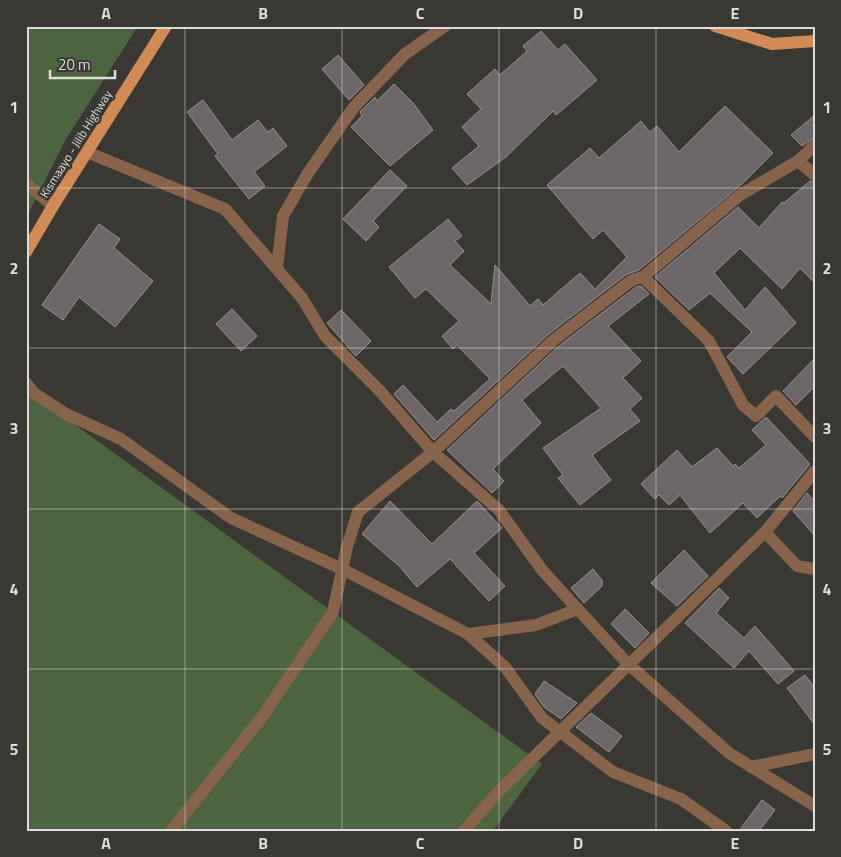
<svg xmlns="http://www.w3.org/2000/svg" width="841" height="857" font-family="'Titillium Web',sans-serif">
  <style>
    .green { fill: #4c643f }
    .building { fill: #6c6668; stroke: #979092 }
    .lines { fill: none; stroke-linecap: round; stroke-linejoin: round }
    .street { stroke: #86634a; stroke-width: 12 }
    .primary { stroke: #d28b56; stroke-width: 12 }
    .grid { fill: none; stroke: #deddda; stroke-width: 1; stroke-opacity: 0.55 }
    .labels { text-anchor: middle; stroke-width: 5; stroke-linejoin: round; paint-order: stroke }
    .street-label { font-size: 12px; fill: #deddda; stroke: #393833 }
    .neatline { fill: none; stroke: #deddda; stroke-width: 2 }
    .grid-label { font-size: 16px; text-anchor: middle; font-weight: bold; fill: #deddda }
  </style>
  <rect width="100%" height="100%" fill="#393833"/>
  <g class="green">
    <polygon points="26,26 138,26 66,139 26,218"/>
    <polygon points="26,389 542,764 493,831 26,831"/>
  </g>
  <g class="building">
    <polygon points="541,31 558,50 565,44 597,80 556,115 553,111 507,156 467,185 452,168 479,146 462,127 481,109 467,94 495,69 500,75 527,51 523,46"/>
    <polygon points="338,55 364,85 349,100 322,69"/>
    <polygon points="394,84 413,103 433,130 390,166 351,127 362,116 360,112 375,97 377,101"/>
    <polygon points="203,100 232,140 258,120 268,132 273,128 287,146 254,172 265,186 249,199 215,156 218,154 187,112"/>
    <polygon points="725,106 773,153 741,185 639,270 627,274 550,333 434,440 394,394 403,385 437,422 451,409 454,411 490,379 457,345 453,349 442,336 459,321 426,289 415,298 389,267 448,219 462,236 455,241 464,251 450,265 491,304 495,265 530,306 538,299 543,305 580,273 595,289 627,257 603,230 593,239 547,185 590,148 599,158 641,121 650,132 657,126 679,152"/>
    <polygon points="815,115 815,137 802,146 791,135"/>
    <polygon points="390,170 407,186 373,221 379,227 366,241 343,219"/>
    <polygon points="810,181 815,183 815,283 800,268 782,289 740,248 714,273 745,310 765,287 796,323 743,374 727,357 752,332 710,293 689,310 655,277 738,207 759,228 782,202 784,203"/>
    <polygon points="99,224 120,239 114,248 153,281 115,327 79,297 63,320 42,305"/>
    <polygon points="641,286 649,294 608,326 641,361 623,378 642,398 630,409 640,421 592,455 611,480 580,505 558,478 563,475 543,448 601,408 563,366 522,400 541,423 493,469 504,481 492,493 447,450 560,345 636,287"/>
    <polygon points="232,309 257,336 241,351 216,324"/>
    <polygon points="341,310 371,341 356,356 327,323"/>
    <polygon points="815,358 815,386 796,405 783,391"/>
    <polygon points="766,417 810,464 782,498 780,496 757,518 743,503 710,533 680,495 669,505 659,495 655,499 641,484 677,450 692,467 717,448 733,466 735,464 739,468 766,445 752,430"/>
    <polygon points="807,493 815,502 815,536 793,511"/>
    <polygon points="390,501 432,544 477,501 502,528 474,553 505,586 489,601 450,559 417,587 399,566 362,534"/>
    <polygon points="684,550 708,576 677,606 651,583"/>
    <polygon points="593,569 602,580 602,586 584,603 571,588"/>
    <polygon points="719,588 729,598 716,613 744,638 755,626 794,671 778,684 749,651 734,668 685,623"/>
    <polygon points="625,609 649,633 635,648 611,624"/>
    <polygon points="805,675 815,688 815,725 787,688"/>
    <polygon points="544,681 577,703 561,719 544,707 535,694"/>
    <polygon points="591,713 622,736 609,752 576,727"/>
    <polygon points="762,800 775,810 759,831 739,831"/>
  </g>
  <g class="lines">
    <g class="street">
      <polyline points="87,152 225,209 302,298 325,336 380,391 433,452 499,510 542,570 628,664 729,753 815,806"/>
      <polyline points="798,161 815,175"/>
      <polyline points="26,183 53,206"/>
      <polyline points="277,268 283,216 308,173 354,107 405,54 445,26"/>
      <polyline points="643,277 709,341 743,405 756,416 776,396 815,437"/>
      <polyline points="26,383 34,393 66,414 121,439 231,518 342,569 468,634 505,667 542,718 613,772 681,799 726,831"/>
      <polyline points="765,532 797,566 815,569"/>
      <polyline points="468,634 536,625 578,609"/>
      <polyline points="751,767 815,754"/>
      <polyline points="171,831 262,717 333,612 347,547 358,512 433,452 555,339 632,280 643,277 740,195 798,161 815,145"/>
      <polyline points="464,831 500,790 765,532 815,471"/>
    </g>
    <g class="primary">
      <polyline points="715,26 772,44 815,41"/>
      <polyline points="26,252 53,206 166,26"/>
    </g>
  </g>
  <path class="grid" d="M 185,26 L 185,831M 342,26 L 342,831M 499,26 L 499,831M 656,26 L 656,831M 26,188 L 815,188M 26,348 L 815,348M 26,509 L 815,509M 26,669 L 815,669"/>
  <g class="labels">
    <g class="street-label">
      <text transform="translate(76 144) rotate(-58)" y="4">Kismaayo - Jilib Highway</text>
    </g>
  </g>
  <rect width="841" height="857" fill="none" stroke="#393833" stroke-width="55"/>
  <path d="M50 70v8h65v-8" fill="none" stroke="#deddda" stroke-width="2.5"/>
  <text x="58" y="70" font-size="15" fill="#deddda" stroke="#393833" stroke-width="4" paint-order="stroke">20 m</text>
  <rect x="28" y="28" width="786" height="802" class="neatline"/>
  <g class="grid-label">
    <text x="106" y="19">A</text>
    <text x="263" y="19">B</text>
    <text x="420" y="19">C</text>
    <text x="578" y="19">D</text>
    <text x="735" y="19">E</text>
    <text x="14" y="113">1</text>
    <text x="827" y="113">1</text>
    <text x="14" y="274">2</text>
    <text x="827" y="274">2</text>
    <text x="14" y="434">3</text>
    <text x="827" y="434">3</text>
    <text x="14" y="595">4</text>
    <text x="827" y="595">4</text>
    <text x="14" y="755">5</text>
    <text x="827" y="755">5</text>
    <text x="106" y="849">A</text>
    <text x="263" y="849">B</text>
    <text x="420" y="849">C</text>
    <text x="578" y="849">D</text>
    <text x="735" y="849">E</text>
  </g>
</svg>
